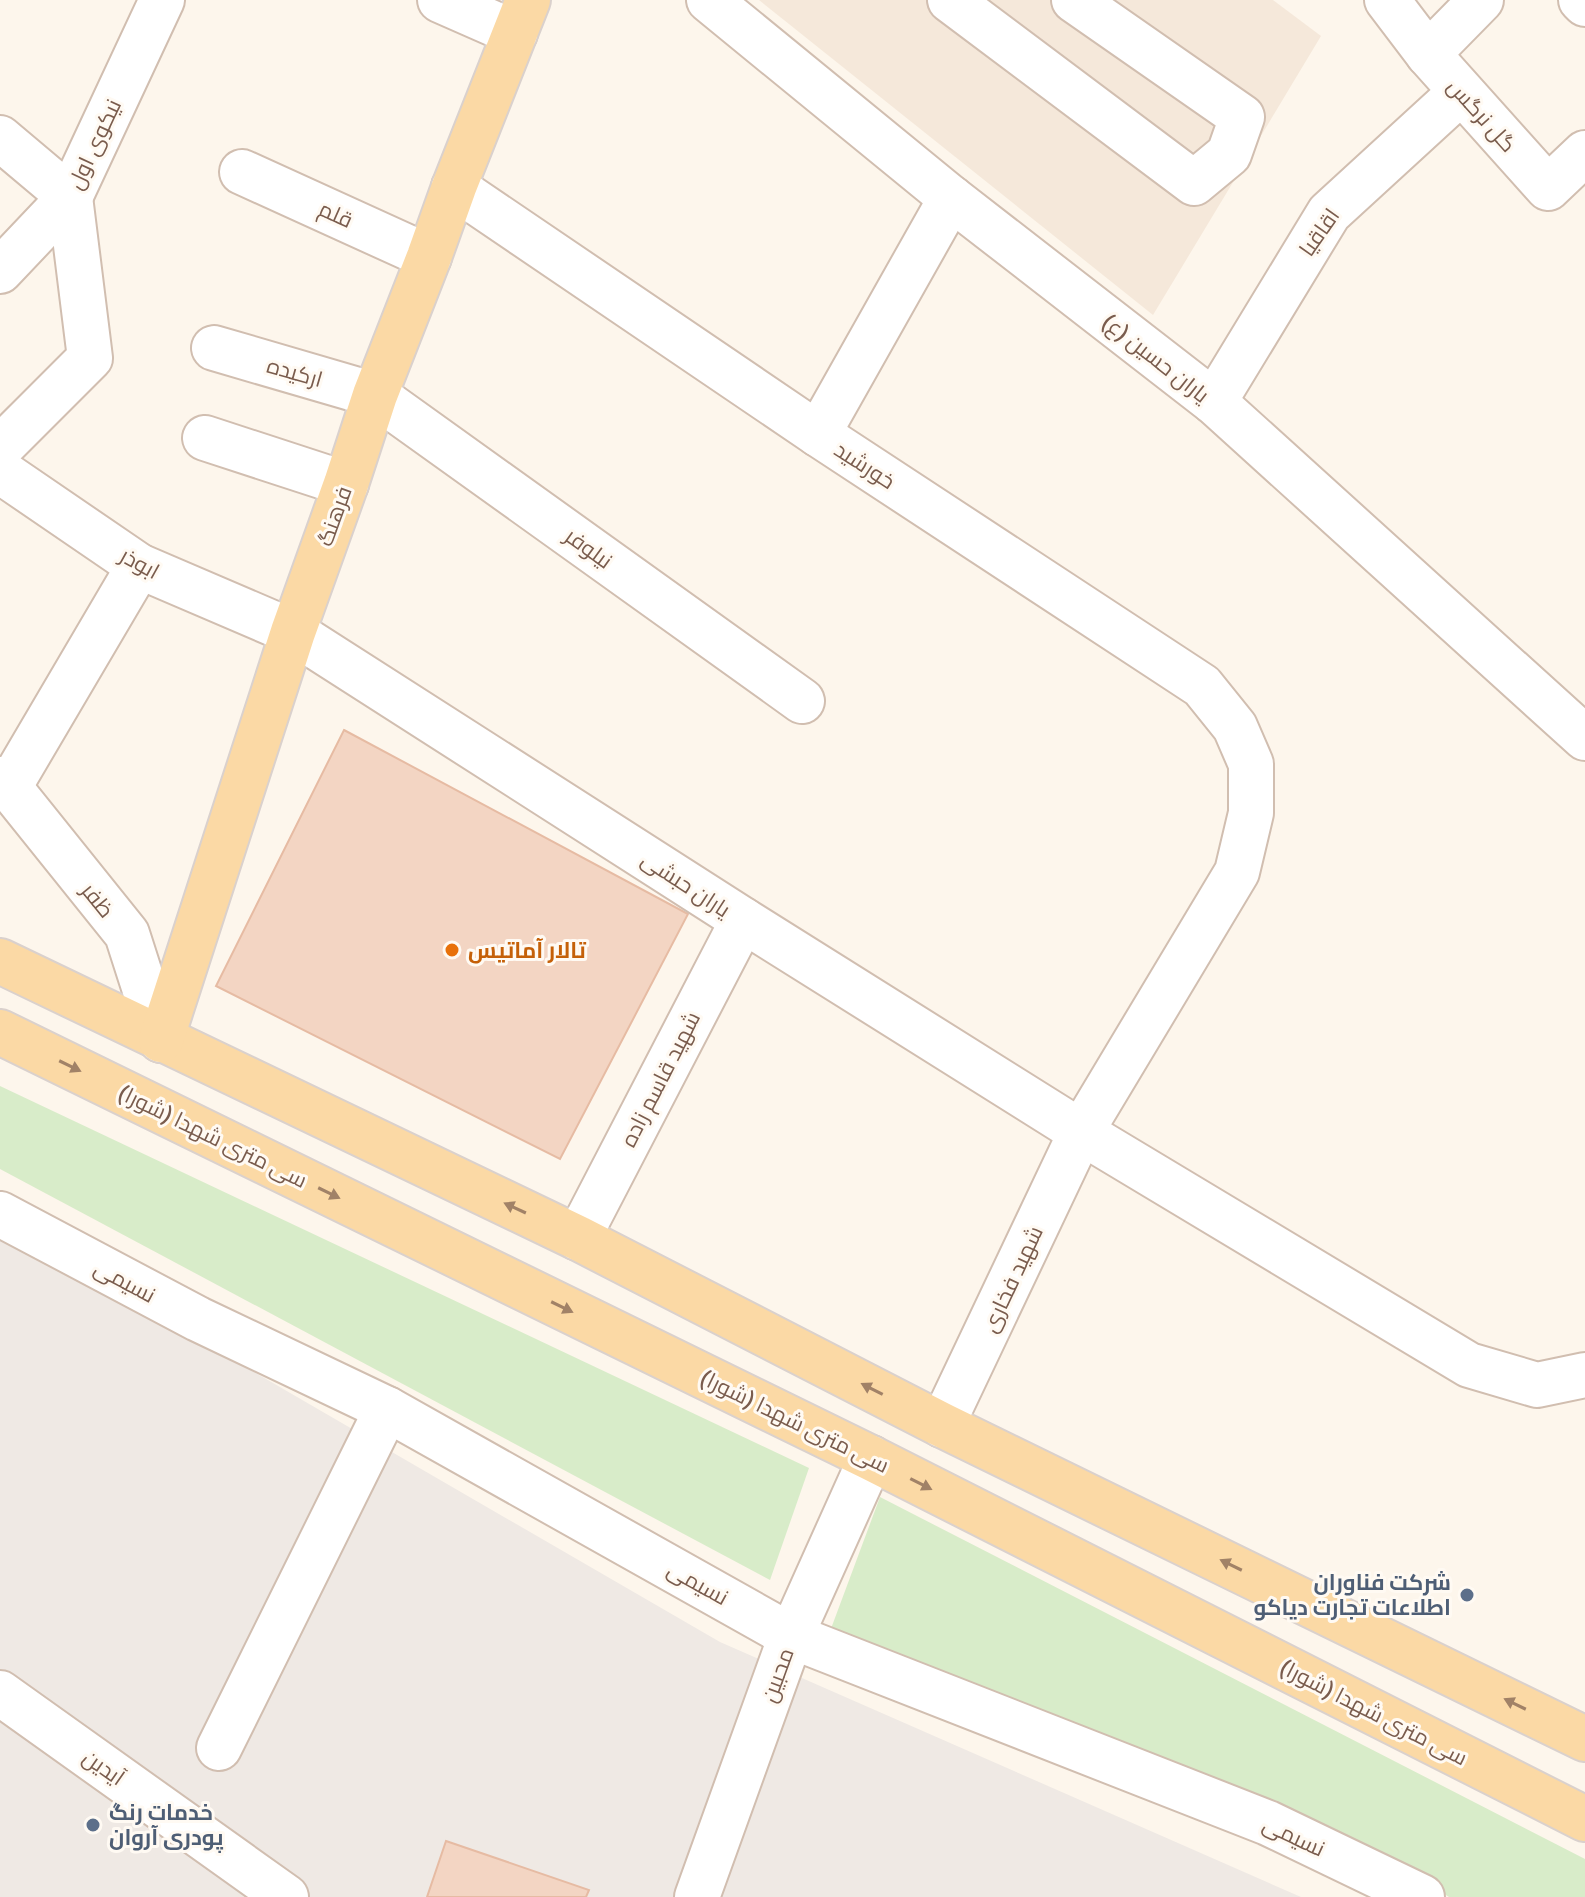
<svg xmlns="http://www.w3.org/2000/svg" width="1585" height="1897" font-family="Signika,Cairo,sans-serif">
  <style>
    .residential { fill: #f5e8da }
    .industrial { fill: #efe9e4 }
    .green { fill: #d8ecc9 }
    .building { fill: #f3d5c3; stroke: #e6bba3; stroke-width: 2 }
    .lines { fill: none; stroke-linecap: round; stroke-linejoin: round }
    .minor-casing { stroke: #d1beb0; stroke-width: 48 }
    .major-casing { stroke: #dad1cd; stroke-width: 48 }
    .minor { stroke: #fff; stroke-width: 44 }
    .major { stroke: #fbd9a5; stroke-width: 44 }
    .oneway { fill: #a18267 }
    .food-dot { fill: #e8710a; stroke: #fffaf3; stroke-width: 3 }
    .service-dot { fill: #5c6f8a; stroke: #fffaf3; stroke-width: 3 }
    .labels { text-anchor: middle; stroke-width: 6; stroke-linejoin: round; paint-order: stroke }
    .street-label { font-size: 22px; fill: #7a5c4d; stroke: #fffaf3 }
    .food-label { font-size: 22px; font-weight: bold; fill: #c56008; stroke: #fffaf3; text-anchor: start }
    .service-label { font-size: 22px; font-weight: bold; fill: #4e5e75; stroke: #fffaf3; text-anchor: end }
  </style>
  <rect width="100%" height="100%" fill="#fdf6ec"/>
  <polygon class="residential" points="759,0 1273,0 1321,36 1153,315"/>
  <polygon class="industrial" points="0,1225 720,1642 1301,1897 0,1897"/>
  <g class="green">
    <polygon points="0,1086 809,1468 770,1580 0,1169"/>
    <polygon points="880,1497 1585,1859 1585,1897 1449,1897 1396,1863 829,1634"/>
  </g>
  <g class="building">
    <polygon points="344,730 688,914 560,1159 216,986"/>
    <polygon points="446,1841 589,1890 586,1897 427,1897"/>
  </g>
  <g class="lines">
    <defs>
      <g id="minor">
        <polyline points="440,0 515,33"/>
        <polyline points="709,0 951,198 1214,402 1585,738"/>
        <polyline points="950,0 1194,183 1229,154 1242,117 1074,0"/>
        <polyline points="1387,0 1428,54 1548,188 1585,153"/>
        <polyline points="1581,0 1585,4"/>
        <polyline points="1428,54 1481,0"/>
        <polyline points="0,138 70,197 90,358 0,448"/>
        <polyline points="242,172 429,257"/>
        <polyline points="454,187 818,434 1202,686 1235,727 1251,764 1251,813 1237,872 1081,1132 942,1425"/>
        <polyline points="0,271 70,197 162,0"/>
        <polyline points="214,348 375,395 802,701"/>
        <polyline points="1214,402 1329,213 1461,92"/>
        <polyline points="818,434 951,198"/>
        <polyline points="205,438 346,484"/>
        <polyline points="0,471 139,566 293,632 743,920 1081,1132 1469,1365 1537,1385 1585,1375"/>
        <polyline points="0,779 9,787 127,934 161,1040"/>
        <polyline points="9,787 139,566"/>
        <polyline points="0,1214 198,1319 387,1409 791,1636 1268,1823 1422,1897"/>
        <polyline points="578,1238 743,920"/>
        <polyline points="0,1693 286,1897"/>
        <polyline points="219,1748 387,1409"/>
        <polyline points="697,1897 791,1636 871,1458"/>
      </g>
      <g id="major">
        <polyline points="0,961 578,1238 942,1425 1585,1739"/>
        <polyline points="0,1032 871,1458 1585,1819"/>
        <polyline points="161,1040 293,632 346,484 375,395 429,257 454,187 528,0"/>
      </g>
    </defs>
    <use href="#minor" class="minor-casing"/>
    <use href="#major" class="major-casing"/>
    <use href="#minor" class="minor"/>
    <use href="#major" class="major"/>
  </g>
  <defs><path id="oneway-solid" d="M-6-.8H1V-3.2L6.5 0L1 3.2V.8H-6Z" transform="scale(2)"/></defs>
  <g class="oneway">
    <use href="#oneway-solid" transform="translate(70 1066) rotate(26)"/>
    <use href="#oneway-solid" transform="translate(329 1193) rotate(26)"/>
    <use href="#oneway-solid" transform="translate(515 1208) rotate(-155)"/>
    <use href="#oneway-solid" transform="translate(562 1307) rotate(26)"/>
    <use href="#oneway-solid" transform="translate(872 1389) rotate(-153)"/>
    <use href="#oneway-solid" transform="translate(921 1484) rotate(27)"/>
    <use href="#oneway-solid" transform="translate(1231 1565) rotate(-154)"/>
    <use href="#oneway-solid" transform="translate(1515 1704) rotate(-154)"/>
  </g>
  <circle class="food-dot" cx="452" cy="950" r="8"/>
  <g class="service-dot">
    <circle cx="1467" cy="1595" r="8"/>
    <circle cx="93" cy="1825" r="8"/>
  </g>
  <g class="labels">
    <g class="street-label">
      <text transform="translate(1482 115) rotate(48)" y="8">گل نرگس</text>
      <text transform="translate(94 144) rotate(-65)" y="8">نیکوی اول</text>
      <text transform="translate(336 214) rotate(24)" y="8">قلم</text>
      <text transform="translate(1319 232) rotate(-55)" y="8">اقاقیا</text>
      <text transform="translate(1156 358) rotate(38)" y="8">یاران حسین (ع)</text>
      <text transform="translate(295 372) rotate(16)" y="8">ارکیده</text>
      <text transform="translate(865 465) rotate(33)" y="8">خورشید</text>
      <text transform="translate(334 516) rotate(-70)" y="8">فرهنگ</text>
      <text transform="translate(589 548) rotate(36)" y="8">نیلوفر</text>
      <text transform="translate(140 563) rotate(29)" y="8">ابوذر</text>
      <text transform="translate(686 884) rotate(33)" y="8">یاران حبشی</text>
      <text transform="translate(98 900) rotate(51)" y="8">ظفر</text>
      <text transform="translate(660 1079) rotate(-63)" y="8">شهید قاسم زاده</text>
      <text transform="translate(213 1136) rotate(26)" y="8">سی متری شهدا (شورا)</text>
      <text transform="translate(1012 1279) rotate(-65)" y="8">شهید فخاری</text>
      <text transform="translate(125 1281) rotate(28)" y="8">نسیمی</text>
      <text transform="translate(795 1421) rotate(26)" y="8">سی متری شهدا (شورا)</text>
      <text transform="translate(698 1583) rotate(29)" y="8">نسیمی</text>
      <text transform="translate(777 1675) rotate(-70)" y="8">محبین</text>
      <text transform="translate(1374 1712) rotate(27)" y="8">سی متری شهدا (شورا)</text>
      <text transform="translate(104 1767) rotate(35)" y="8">آیدین</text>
      <text transform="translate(1294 1836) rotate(25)" y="8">نسیمی</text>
    </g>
    <g class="food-label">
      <text x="468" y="958">تالار آماتیس</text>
    </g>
    <g class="service-label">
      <text x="1451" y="1590">شرکت فناوران<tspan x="1451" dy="25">اطلاعات تجارت دیاکو</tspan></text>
      <text x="109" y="1820" text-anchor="start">خدمات رنگ<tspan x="109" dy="25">پودری آروان</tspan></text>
    </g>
  </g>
</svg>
